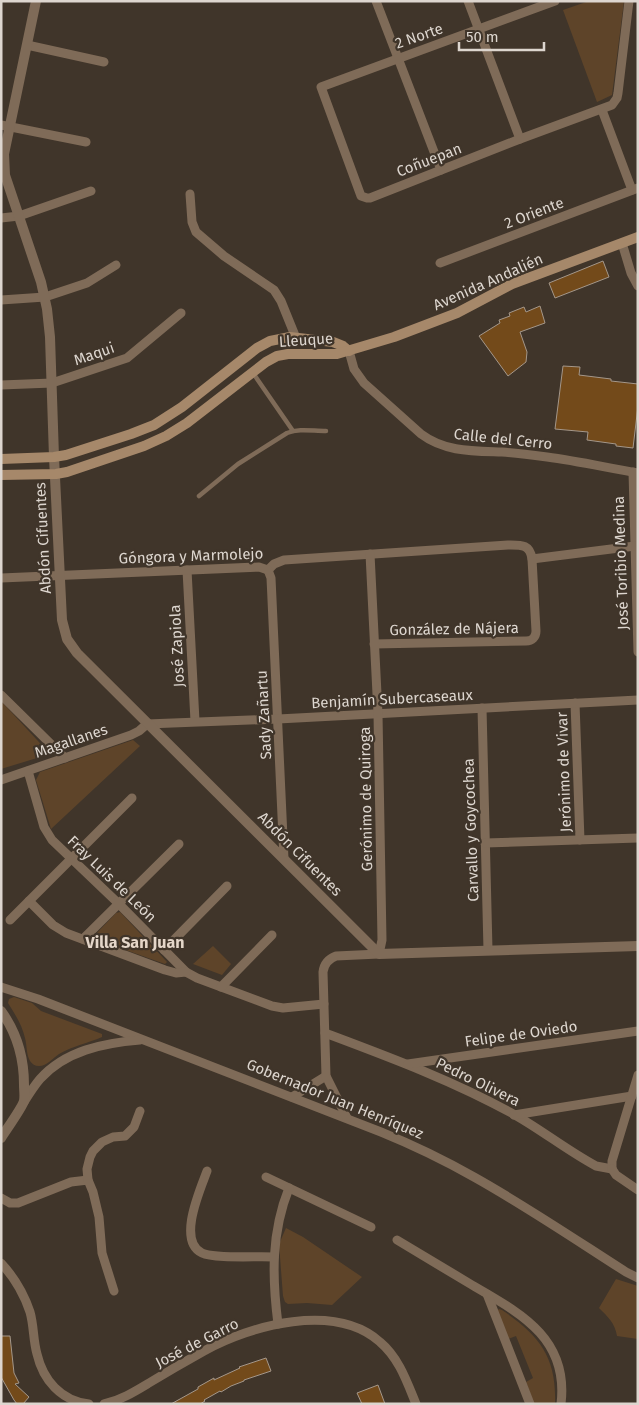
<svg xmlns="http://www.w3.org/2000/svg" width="639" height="1405" font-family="'Fira Sans',sans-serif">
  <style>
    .green { fill: #5e4429 }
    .building { fill: #734a1a; stroke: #a4978a }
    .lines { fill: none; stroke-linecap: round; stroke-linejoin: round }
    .service { stroke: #7f6b58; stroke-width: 4.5 }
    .minor { stroke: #7f6b58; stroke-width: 9 }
    .tertiary { stroke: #7f6b58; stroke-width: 10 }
    .secondary { stroke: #a6886a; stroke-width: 10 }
    .labels { text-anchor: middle; stroke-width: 4.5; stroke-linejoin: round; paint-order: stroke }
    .street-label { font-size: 15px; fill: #ddd6cf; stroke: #40352a }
    .neighbourhood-label { font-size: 16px; font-weight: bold; fill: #e4d6c9; stroke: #40352a }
  </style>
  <rect width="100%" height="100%" fill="#40352a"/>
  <g class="green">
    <polygon points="589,1 624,1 612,95 597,102 563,10"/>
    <polygon points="1,701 50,754 1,769"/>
    <polygon points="133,740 140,746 51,829 36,780 40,772"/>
    <polygon points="120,912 167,962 165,964 92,938 116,913"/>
    <polygon points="213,946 231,964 222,975 193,964"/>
    <path d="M 14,997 L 32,1003 L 41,1011 L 102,1034 L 102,1037 C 88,1043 73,1046 59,1054 C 53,1058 47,1066 39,1066 C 35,1066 32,1064 30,1061 C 26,1054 27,1045 25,1038 C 22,1025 15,1014 8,1003 L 9,999 Z"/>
    <polygon points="286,1228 303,1237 362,1277 332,1305 307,1303 288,1304 285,1302 283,1296 279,1244"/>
    <path d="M 616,1279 L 638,1286 L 638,1339 L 617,1336 C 615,1323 608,1317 599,1308 Z"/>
    <path d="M 499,1309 L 502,1310 C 539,1335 557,1357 555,1404 L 534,1404 L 526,1382 L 533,1378 L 516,1336 L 508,1339 L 497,1311 Z"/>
  </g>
  <g class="building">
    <polygon points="603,261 609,277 555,298 549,283"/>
    <polygon points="540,306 545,323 520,332 527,352 526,362 508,376 479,336 500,323 499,320 510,316 509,313 524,307 526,312"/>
    <polygon points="563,366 580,367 579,375 611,379 611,381 638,384 638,406 633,448 616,446 616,444 587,440 588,432 555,429"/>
    <polygon points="1,1336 10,1336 14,1373 19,1383 15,1384 29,1397 23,1404 17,1404 14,1400 1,1377"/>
    <polygon points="266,1358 271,1371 244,1380 244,1381 231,1386 221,1392 220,1391 204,1400 205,1401 200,1404 171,1404 198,1389 198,1387 214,1378 214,1380 240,1368 239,1367"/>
    <polygon points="378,1385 385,1404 362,1404 357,1393"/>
  </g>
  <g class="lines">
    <g class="service">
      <polyline points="253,373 293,431"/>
      <path d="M 199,496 L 238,464 L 287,433 C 299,428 312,431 326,431"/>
    </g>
    <g class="minor">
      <polyline points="376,1 441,170"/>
      <polyline points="468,1 520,139"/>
      <polyline points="555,1 321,87 361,196 367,198 370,198 520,139 612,105 617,98 618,93 629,1"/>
      <polyline points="27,45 104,62"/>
      <polyline points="602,110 632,190"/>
      <polyline points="1,125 86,142"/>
      <polyline points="190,194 192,222 196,232 224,256 274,290 281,301 296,338"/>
      <polyline points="1,218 19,216 91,191"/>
      <polyline points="622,243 631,273 638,286"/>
      <polyline points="440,263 638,188"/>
      <polyline points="1,300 45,297 87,283 116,265"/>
      <path d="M 349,351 L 354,369 L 364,383 L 421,434 C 445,452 473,451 502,452 C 517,453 532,455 547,457 C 578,461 608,468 638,473"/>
      <polyline points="1,385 52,383 127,358 181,313"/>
      <polyline points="633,472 638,652"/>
      <polyline points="532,559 635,546"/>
      <polyline points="187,570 195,721"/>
      <path d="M 268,570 L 274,564 L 284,560 L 508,545 C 521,545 530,544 532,559 L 536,631 C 536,637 532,641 526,641 L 374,644"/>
      <polyline points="268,570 271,578 284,859"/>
      <polyline points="1,578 259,567 268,570"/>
      <polyline points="1,695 65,758"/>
      <polyline points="575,703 580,840"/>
      <polyline points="482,708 488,950"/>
      <polyline points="28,771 44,827 52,840 119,904 186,972 197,978 272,1006 283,1008 324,1004"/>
      <polyline points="1,780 131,735 139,731 147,724 278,719 638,700"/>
      <polyline points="485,843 638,838"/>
      <polyline points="29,901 53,925 66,933 165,970 176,973 186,972"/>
      <polyline points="10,920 132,798"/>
      <polyline points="83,939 179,844"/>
      <polyline points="164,950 227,886"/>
      <path d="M 1,987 L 38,999 L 381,1132 C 413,1145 444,1160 474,1177 C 526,1206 576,1240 626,1272 L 638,1278"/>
      <polyline points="221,987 272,935"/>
      <path d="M 325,1033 C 389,1057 454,1081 515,1115 C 543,1131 568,1151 596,1166 L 612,1169"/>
      <polyline points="408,1064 638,1031"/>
      <polyline points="292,1097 326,1076"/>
      <path d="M 24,1102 C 29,1094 34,1086 40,1079 C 65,1051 103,1043 140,1040"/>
      <polyline points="514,1115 632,1096"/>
      <path d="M 347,1118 L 326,1076 L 323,972 C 324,964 328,959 336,956 L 379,954 L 382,940 L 378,714 L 370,554"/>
      <polyline points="612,1169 612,1161 638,1075"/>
      <polyline points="612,1169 616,1175 638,1190"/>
      <path d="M 207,1171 C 200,1190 177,1241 202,1253 C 214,1259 258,1256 274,1257"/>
      <polyline points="266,1177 371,1227"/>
      <polyline points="1,1198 10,1203 18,1203 71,1182 88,1180"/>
      <path d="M 397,1240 C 422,1255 447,1270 472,1285 C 520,1313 569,1338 561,1404"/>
      <path d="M 1,1263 C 14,1277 24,1294 30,1312 C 34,1326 33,1340 37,1354 C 43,1380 61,1401 89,1404"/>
      <polyline points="114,1291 102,1253 99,1217 93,1192 88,1180 87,1169 90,1157 93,1151 102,1142 113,1137 125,1136 134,1127 140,1111"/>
      <polyline points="487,1294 530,1404"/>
      <path d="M 278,1324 C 272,1277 271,1233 289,1188"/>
      <path d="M 104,1404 C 121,1400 134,1392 149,1383 C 167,1372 186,1361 204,1351 C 251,1325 335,1302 380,1342 C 399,1358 407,1382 416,1404"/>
    </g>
    <g class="tertiary">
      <polyline points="36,1 4,154 5,175 41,282 47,309 50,337 54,457 62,620 67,639 77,653 379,954 638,946"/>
      <path d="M 1,1011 C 17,1033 24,1057 24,1085 C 24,1090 25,1096 24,1101 C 22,1108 6,1130 1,1138"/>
    </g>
    <g class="secondary">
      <polyline points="1,459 54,457 66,455 131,434 154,425 182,407 257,348 270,341 290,337 333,342 343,346 349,351"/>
      <polyline points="1,475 56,474 67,472 144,446 166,436 187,423 266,362 277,356 288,354 337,354 394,337 457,313 512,284 638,237"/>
    </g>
  </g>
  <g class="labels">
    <g class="street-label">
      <text transform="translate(419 36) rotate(-19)" y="5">2 Norte</text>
      <text transform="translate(429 160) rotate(-21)" y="5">Coñuepan</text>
      <text transform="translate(534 213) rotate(-21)" y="5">2 Oriente</text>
      <text transform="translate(488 282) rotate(-24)" y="5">Avenida Andalién</text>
      <text transform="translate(306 340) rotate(-4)" y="5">Lleuque</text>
      <text transform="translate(94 354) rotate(-19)" y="5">Maqui</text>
      <text transform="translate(503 439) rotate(6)" y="5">Calle del Cerro</text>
      <text transform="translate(43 538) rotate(-93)" y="5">Abdón Cifuentes</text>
      <text transform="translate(191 556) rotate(-2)" y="5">Góngora y Marmolejo</text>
      <text transform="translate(621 563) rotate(-92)" y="5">José Toribio Medina</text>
      <text transform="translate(454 629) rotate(-1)" y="5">González de Nájera</text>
      <text transform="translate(177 646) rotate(-93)" y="5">José Zapiola</text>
      <text transform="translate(392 699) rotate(-3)" y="5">Benjamín Subercaseaux</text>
      <text transform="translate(264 715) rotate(-93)" y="5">Sady Zañartu</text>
      <text transform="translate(71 741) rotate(-19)" y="5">Magallanes</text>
      <text transform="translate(564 772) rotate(-92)" y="5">Jerónimo de Vivar</text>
      <text transform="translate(366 799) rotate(-91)" y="5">Gerónimo de Quiroga</text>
      <text transform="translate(471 830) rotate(-92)" y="5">Carvallo y Goycochea</text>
      <text transform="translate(300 854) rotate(45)" y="5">Abdón Cifuentes</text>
      <text transform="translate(112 879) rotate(44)" y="5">Fray Luis de León</text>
      <text transform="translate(521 1034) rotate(-8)" y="5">Felipe de Oviedo</text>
      <text transform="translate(478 1082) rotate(26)" y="5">Pedro Olivera</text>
      <text transform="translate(335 1099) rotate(22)" y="5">Gobernador Juan Henríquez</text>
      <text transform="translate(197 1343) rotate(-27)" y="5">José de Garro</text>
    </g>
    <g class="neighbourhood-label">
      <text x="135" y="948">Villa San Juan</text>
    </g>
  </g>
  <rect width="639" height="1405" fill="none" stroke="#ddd6cf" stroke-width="5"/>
  <path d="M459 42v8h85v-8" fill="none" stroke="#ddd6cf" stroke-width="2.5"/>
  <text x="466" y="42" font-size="15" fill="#ddd6cf" stroke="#40352a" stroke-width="4" paint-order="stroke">50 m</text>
</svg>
